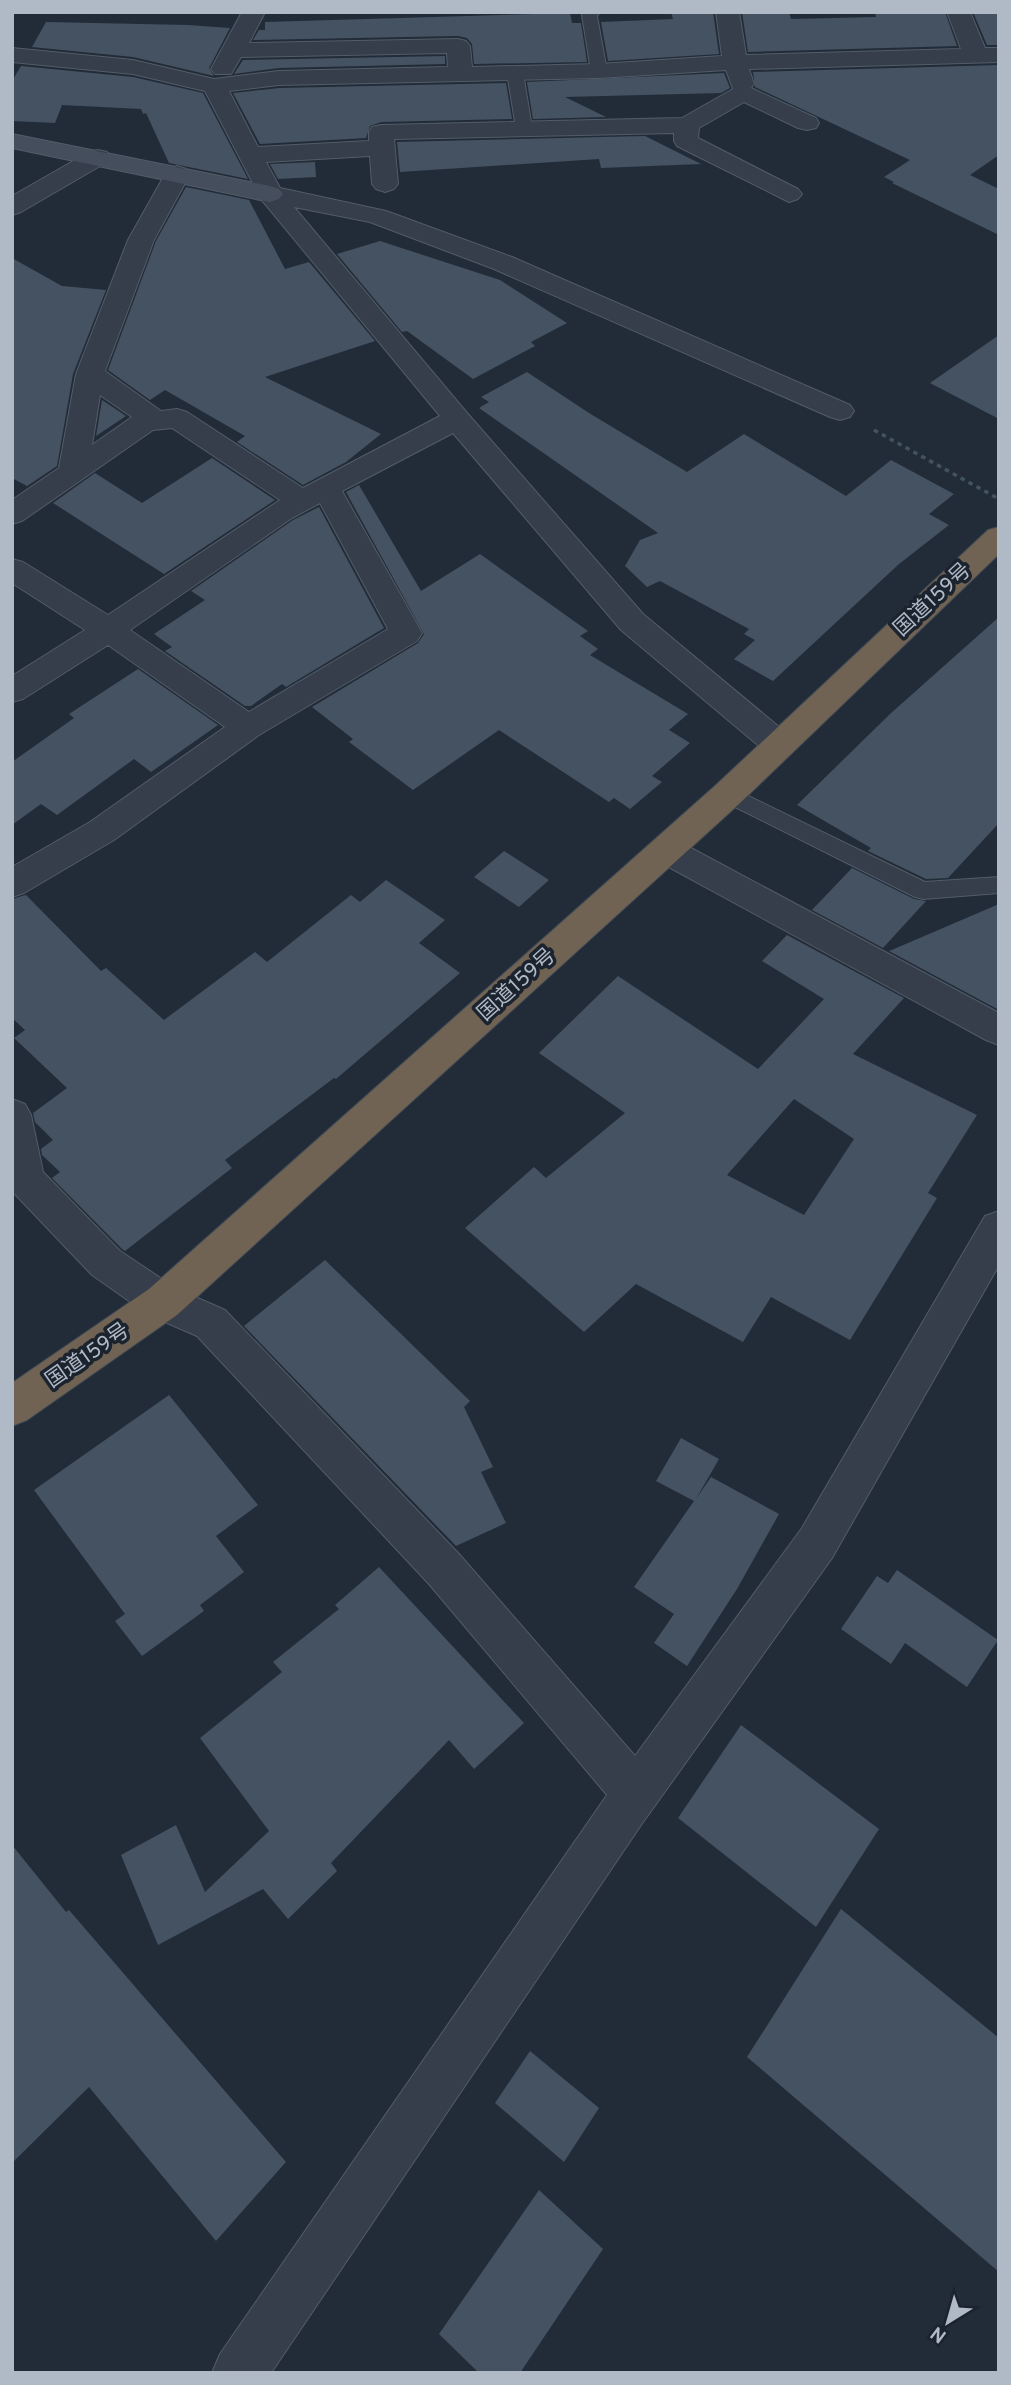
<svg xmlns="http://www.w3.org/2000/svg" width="1011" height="2385" font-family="Overpass,'Noto Sans JP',sans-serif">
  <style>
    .building { fill: #455261; fill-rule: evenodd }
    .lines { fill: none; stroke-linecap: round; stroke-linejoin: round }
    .lane-casing { stroke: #535c67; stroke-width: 2 }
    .street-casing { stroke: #535c67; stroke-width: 2 }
    .secondary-casing { stroke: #535c67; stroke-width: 2 }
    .highway-casing { stroke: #404954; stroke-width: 2 }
    .path { stroke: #415558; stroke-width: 3.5; stroke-dasharray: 4.5 4.5; stroke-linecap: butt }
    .lane { fill: #353e4a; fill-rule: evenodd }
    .street { fill: #353e4a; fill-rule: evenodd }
    .secondary { fill: #444e5d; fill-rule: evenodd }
    .highway { fill: #706353; fill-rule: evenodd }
    .labels { text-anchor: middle; stroke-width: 7; stroke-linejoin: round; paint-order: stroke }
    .street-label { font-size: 21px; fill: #b0b9c6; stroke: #1b232e }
  </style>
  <rect width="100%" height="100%" fill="#222c39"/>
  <g class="building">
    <polygon points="671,12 713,12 719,54 608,61 601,22 673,19"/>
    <polygon points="742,12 789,12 791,19 876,17 875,12 945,12 957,46 748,52"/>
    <polygon points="973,12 999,12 999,45 987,45"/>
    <polygon points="570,13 572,23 581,23 587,62 474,64 472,44 467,38 458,36 253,40 259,30 265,30 265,22"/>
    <polygon points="46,22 188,25 230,28 209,68 214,76 133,57 32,47"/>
    <polygon points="445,56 445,64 279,68 234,74 243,60"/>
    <polygon points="999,65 999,155 970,175 999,189 999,235 892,183 894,182 884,177 910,160 755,87 753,72"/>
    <polygon points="21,66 133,77 203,93 248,179 169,163 146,113 143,114 141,109 62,105 55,123 12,121 12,81"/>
    <polygon points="724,73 730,88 721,93 565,97 606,117 533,119 527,82"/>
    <polygon points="506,83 512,119 381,122 370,126 366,138 260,144 233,93 279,88"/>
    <polygon points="645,136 701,164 601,168 599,159 400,172 397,142"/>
    <polygon points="315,162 316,177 278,179 270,164"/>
    <polygon points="186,187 249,200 285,269 309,262 375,341 265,377 381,434 346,462 303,485 237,442 245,436 165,390 150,400 108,370 156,241"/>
    <polygon points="380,241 500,280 567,323 531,342 535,346 473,379 407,331 402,332 337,254"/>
    <polygon points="12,258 62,286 106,290 73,374 57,466 27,486 12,478"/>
    <polygon points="999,335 999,419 930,383"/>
    <polygon points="527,372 589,413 687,472 744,434 846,496 891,460 954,494 929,514 949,525 899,564 773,681 734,659 755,640 744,634 749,629 660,581 647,587 625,566 640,540 658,533 479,408 489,402 481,397"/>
    <polygon points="102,400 126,416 96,436"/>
    <polygon points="212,458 275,500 164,574 53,503 95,473 142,503"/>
    <polygon points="359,485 421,591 480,554 588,631 580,636 598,649 590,655 688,714 669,730 690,743 652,776 662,782 630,809 614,798 609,802 499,730 413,790 349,742 353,739 312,707 418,643 424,634 346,492"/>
    <polygon points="319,507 384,628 286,687 282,684 251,706 245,706 165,651 172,647 154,634 205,600 191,591 293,520"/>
    <polygon points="999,617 999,823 948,878 926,879 868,851 871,848 797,805 890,714"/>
    <polygon points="138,669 218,725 151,772 134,759 57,815 41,804 12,825 12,762 74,718 69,714"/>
    <polygon points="504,851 549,880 519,907 474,877"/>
    <polygon points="852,868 914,899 926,901 883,948 812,910"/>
    <polygon points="386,880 445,920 419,943 460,973 336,1079 334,1078 225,1160 232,1168 125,1251 122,1249 52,1178 60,1172 42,1155 41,1149 53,1140 35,1122 33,1113 67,1088 14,1038 25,1030 12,1018 12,899 26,895 101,971 106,968 164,1020 255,952 267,962 351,895 360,902"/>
    <polygon points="999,904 999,1010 889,951 894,949"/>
    <path d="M 787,935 L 904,998 L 853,1054 L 977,1115 L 928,1193 L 937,1198 L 850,1340 L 771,1297 L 743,1342 L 636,1284 L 584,1332 L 465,1228 L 534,1167 L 546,1178 L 625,1113 L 539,1053 L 618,976 L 758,1069 L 824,999 L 762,961 ZM 794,1099 L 854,1139 L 804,1215 L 727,1175 Z"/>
    <polygon points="325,1260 470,1401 464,1407 493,1467 481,1472 506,1523 456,1546 244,1326"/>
    <polygon points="169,1395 258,1505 216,1536 244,1572 200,1605 204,1611 142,1656 115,1621 125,1614 34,1490"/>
    <polygon points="681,1438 719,1459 696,1499 711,1477 779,1514 737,1589 687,1666 654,1643 674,1614 634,1587 694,1501 656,1481"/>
    <polygon points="379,1567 524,1723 474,1769 449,1740 331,1863 337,1871 288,1919 263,1889 158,1945 121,1855 176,1825 205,1892 269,1831 200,1738 282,1672 273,1662 339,1609 335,1605"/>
    <polygon points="897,1570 998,1640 967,1687 905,1643 891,1664 841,1629 877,1576 888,1583"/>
    <polygon points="741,1725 879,1829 816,1927 678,1818"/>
    <polygon points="12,1845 66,1912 69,1910 286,2162 216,2241 89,2087 12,2163"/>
    <polygon points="841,1909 999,2038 999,2272 747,2057"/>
    <polygon points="530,2051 599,2108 564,2162 495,2103"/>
    <polygon points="539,2190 603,2249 520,2373 479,2373 439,2334"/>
  </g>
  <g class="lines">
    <defs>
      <g id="lane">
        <polygon points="584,12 600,12 597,16 607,71 604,74 599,76 591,71 582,15"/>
        <polygon points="515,68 523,73 532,128 524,133 516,128 507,73"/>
        <polygon points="728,786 925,882 999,877 999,893 923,899 915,897 721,800 717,794 721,788"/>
      </g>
      <g id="street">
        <path d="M 242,12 L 265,12 L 249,43 L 458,39 L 466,41 L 470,46 L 472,67 L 599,64 L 722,56 L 716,12 L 739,12 L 746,55 L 961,49 L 947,12 L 970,12 L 985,48 L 999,48 L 999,62 L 749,69 L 754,84 L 751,88 L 816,118 L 819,123 L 816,128 L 807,130 L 798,128 L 744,102 L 699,128 L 698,138 L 798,189 L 802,194 L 798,199 L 789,202 L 677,146 L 674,141 L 674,133 L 394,139 L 398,184 L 394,189 L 385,192 L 376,189 L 372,184 L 370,156 L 266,162 L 280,188 L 386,211 L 512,257 L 850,405 L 854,411 L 850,417 L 840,420 L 830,417 L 494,269 L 370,222 L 294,207 L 467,413 L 643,614 L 790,736 L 794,744 L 790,752 L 778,756 L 766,752 L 621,630 L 453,433 L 342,491 L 422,633 L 417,641 L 259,735 L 114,840 L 24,893 L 12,897 L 12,867 L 90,822 L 225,727 L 108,645 L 23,699 L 12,702 L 12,676 L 85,630 L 12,583 L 12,559 L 23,562 L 108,615 L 280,500 L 172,428 L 153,430 L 22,521 L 12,524 L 12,500 L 59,468 L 76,374 L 128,240 L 168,169 L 177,166 L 186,169 L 190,174 L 154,240 L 105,371 L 161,411 L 177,409 L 187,412 L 303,488 L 440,416 L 261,199 L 205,91 L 133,74 L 12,62 L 12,48 L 133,60 L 214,79 L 279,71 L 448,67 L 447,53 L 241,57 L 231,74 L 215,74 L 211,69 ZM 726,70 L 733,89 L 682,118 L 381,125 L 372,127 L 369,132 L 369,141 L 258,147 L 229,91 L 279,85 L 599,78 ZM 100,395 L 132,417 L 92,445 ZM 320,503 L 388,629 L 249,712 L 130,630 L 292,518 Z"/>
        <polygon points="98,150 107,152 110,157 107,162 21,212 12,215 12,196 89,152"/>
        <polygon points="666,837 678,841 999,1013 999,1045 986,1040 654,859 649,850 654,841"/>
        <polygon points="12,1099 25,1104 31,1115 43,1172 120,1251 177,1289 225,1310 459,1554 635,1756 802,1528 985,1216 999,1211 999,1265 832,1558 641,1825 271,2373 212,2373 220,2354 607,1795 429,1584 197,1336 149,1315 92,1275 12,1191"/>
      </g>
      <polygon id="secondary" points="12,134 270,186 279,189 283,194 279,199 270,202 12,148"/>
      <polygon id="highway" points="999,527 999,554 740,803 177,1315 27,1420 12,1426 12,1383 149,1289 716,785 988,530"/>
    </defs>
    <use href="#lane" class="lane-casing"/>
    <use href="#street" class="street-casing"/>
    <use href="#secondary" class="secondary-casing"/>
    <use href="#highway" class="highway-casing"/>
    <polyline class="path" points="874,430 999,499"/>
    <use href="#lane" class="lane"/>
    <use href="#street" class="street"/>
    <use href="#secondary" class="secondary"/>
    <use href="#highway" class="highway"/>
  </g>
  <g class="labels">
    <g class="street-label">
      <text transform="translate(932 599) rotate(-43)" y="7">国道159号</text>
      <text transform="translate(516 984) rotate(-42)" y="7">国道159号</text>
      <text transform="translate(87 1355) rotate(-35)" y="7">国道159号</text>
    </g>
  </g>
  <rect width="1011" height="2385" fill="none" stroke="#b0b9c6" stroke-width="28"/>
  <g transform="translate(948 2322) rotate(217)" stroke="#1b232e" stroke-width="5" paint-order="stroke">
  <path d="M0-5L12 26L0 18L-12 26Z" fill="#b0b9c6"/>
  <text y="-10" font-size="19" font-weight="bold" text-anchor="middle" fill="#b0b9c6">N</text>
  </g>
</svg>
